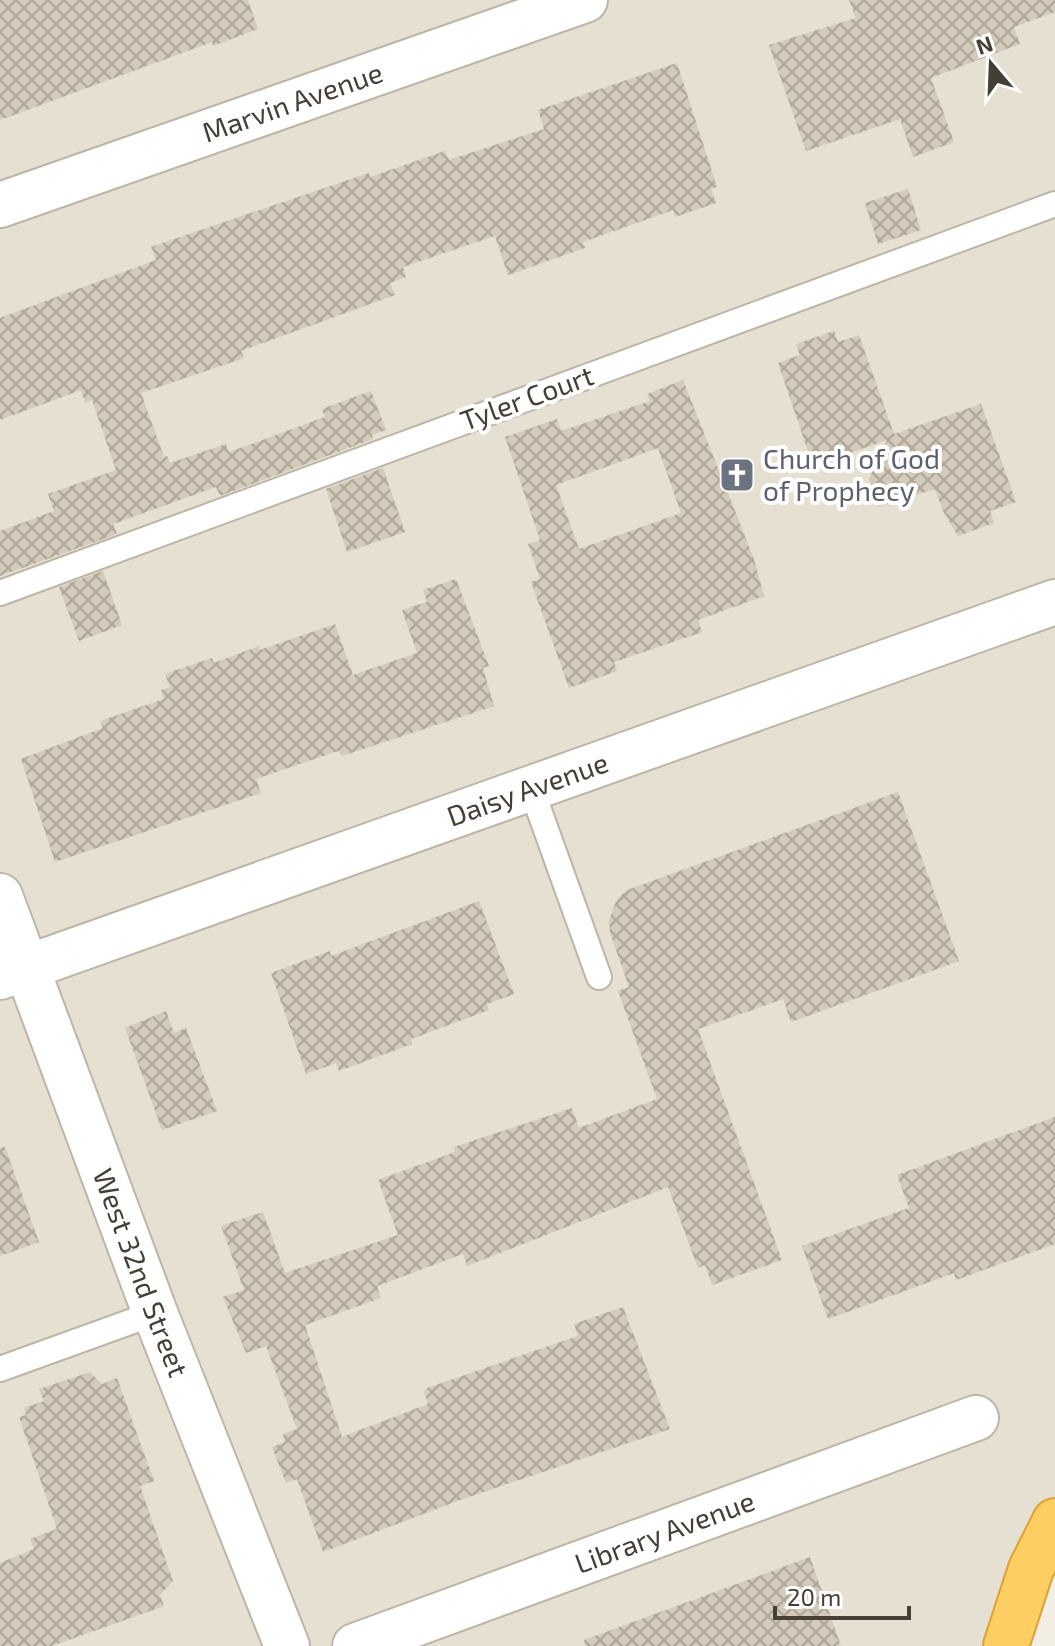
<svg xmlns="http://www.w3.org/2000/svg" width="1055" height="1646" font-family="'Exo 2',sans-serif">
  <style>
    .residential { fill: #e6e0d2 }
    .building { fill: url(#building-cross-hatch); fill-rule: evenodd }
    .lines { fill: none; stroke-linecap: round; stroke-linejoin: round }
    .service-casing { stroke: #bdb6a7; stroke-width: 28 }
    .minor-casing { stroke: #bdb6a7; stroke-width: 48 }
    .motorway-casing { stroke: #dba234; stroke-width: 48 }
    .service { stroke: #fff; stroke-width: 24 }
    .minor { stroke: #fff; stroke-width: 44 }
    .motorway { stroke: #fcce64; stroke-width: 44 }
    .labels { text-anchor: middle; stroke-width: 8; stroke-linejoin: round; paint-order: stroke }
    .street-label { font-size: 28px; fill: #443e34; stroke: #fff }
    .worship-label { font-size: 28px; fill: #5b616d; stroke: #fff; text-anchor: start }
  </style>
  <defs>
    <pattern id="building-cross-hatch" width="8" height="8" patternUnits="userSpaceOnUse" patternTransform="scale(2)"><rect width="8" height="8" fill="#d3cab9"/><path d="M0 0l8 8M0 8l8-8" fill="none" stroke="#ada597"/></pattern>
  </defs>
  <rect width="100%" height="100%" fill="#f2eee4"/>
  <polygon class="residential" points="0,0 1055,0 1055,1521 1006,1646 0,1646"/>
  <g class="building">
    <polygon points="0,0 248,0 258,29 213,46 212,42 0,120"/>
    <polygon points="849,0 1055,0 1055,12 1014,27 1020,44 931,78 954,142 913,157 900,119 806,151 769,45 856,18"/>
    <polygon points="677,63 717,187 711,189 716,203 675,217 673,210 583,242 585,248 508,275 495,236 403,267 406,277 390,283 395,295 241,351 244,358 141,393 164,457 167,456 170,463 226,444 229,452 325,417 322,409 371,391 386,430 372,435 373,439 220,496 216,487 113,524 117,534 0,576 0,531 54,511 48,494 116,470 92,400 85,403 81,390 0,420 0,318 156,260 151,247 369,173 370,177 445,151 449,160 544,129 538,110"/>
    <polygon points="908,189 921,230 878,244 865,203"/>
    <polygon points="834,331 838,342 859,335 894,434 981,404 1016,502 990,511 994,523 958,536 943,511 935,489 878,507 869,479 887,440 813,466 778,363 800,355 796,344"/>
    <path d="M 683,380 L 754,559 L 764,596 L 698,620 L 702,632 L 614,662 L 617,671 L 569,688 L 531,582 L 540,579 L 528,544 L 540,540 L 505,437 L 557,419 L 561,431 L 650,401 L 647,394 ZM 658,448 L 681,513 L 579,549 L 556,485 Z"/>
    <polygon points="383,468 405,532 347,552 326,489"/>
    <polygon points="103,571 122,625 79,641 59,587"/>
    <polygon points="456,579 489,666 483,668 494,706 342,756 338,751 256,779 261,793 55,862 21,759 103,728 100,721 164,699 161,690 170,687 165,674 212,658 214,663 259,646 260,650 335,624 353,675 417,653 402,610 427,602 423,590"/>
    <polygon points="898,792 959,961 791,1022 783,999 698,1029 782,1260 712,1285 705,1265 698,1268 668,1187 467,1266 463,1254 377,1286 381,1298 305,1325 342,1437 428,1404 424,1392 427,1388 578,1336 574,1324 623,1307 670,1429 463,1499 323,1552 297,1479 286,1483 272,1447 285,1442 283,1434 297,1429 266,1346 246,1353 223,1297 244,1290 221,1226 263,1212 285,1273 398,1235 378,1180 455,1152 454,1147 572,1108 579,1128 657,1099 618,991 629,987 610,933 609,920 617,899 627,890"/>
    <polygon points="479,901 514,994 487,1004 489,1010 411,1039 412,1044 339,1071 336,1063 306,1074 271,973 330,951 331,956"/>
    <polygon points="166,1011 174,1033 186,1028 217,1111 162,1130 125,1028"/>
    <polygon points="1055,1117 1055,1244 956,1280 954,1273 828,1319 802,1246 909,1208 897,1175"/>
    <polygon points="5,1147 39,1242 0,1256 0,1148"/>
    <polygon points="90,1372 102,1384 117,1378 154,1481 140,1486 173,1581 160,1595 164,1606 52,1646 0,1646 0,1563 34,1549 30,1539 57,1529 19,1417 26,1415 24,1408 44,1401 39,1389"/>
    <polygon points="810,1557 841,1646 585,1646 584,1640"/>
  </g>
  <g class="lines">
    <defs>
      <g id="service">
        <polyline points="0,593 1055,204"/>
        <polyline points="531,788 599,977"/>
        <polyline points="0,1369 155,1313"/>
      </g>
      <g id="minor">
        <path id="s1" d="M 0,205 L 585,0"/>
        <path id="s2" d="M 0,896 L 155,1313 L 287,1646"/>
        <path id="s3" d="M 0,977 L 1055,602"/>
        <path id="s4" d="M 355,1646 L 976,1418"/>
      </g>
      <polyline id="motorway" points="1006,1646 1031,1569 1055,1521"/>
    </defs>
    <use href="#service" class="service-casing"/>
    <use href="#minor" class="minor-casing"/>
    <use href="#motorway" class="motorway-casing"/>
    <use href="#service" class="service"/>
    <use href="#minor" class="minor"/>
    <use href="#motorway" class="motorway"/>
  </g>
  <defs>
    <symbol id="church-square" viewBox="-11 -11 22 22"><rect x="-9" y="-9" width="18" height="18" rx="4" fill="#6b7280" stroke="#fff"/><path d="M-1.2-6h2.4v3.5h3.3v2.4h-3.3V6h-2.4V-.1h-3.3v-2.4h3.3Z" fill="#fff"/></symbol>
  </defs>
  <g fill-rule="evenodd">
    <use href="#church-square" x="717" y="455" width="40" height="40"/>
  </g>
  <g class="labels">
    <g class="street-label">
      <text dy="10" stroke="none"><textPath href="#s1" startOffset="310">Marvin Avenue</textPath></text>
      <text transform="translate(527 398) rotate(-20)" y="10">Tyler Court</text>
      <text dy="10" stroke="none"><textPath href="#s3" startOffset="560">Daisy Avenue</textPath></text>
      <text dy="10" stroke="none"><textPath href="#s2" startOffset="402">West 32nd Street</textPath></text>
      <text dy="10" stroke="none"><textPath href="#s4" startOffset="330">Library Avenue</textPath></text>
    </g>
    <g class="worship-label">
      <text x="763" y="469">Church of God<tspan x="763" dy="32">of Prophecy</tspan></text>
    </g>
  </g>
  <g transform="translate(991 64) rotate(341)" stroke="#ffffff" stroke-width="6" paint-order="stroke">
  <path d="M0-6L14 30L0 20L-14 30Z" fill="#443e34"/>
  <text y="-12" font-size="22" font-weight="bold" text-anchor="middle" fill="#443e34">N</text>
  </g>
  <path d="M775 1606v12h134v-12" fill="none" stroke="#443e34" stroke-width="4"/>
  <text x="787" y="1606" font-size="24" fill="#443e34" stroke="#ffffff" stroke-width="6" paint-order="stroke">20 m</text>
</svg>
